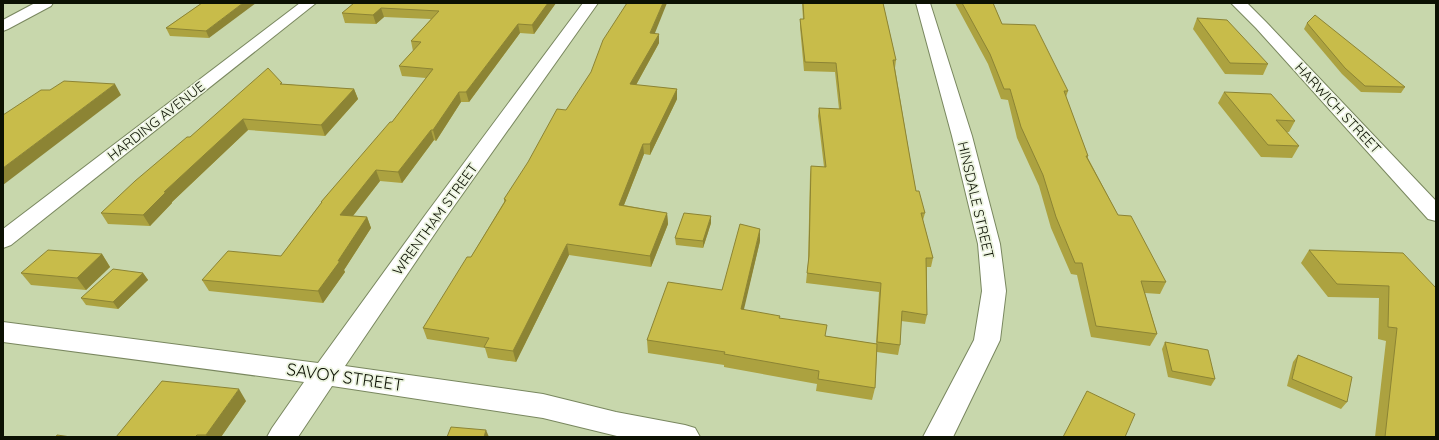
<svg xmlns="http://www.w3.org/2000/svg" width="1439" height="440" font-family="Quicksand,sans-serif">
  <style>
    .lines { fill: none; stroke-linecap: round; stroke-linejoin: round }
    .minor-casing { stroke: #79875f; stroke-width: 2 }
    .minor { fill: #fff; fill-rule: evenodd }
    .wall { fill: #aca240 }
    .shaded-wall { fill: #8c8434 }
    .building { fill: #c8bc4a; stroke: #8c8434 }
    .labels { text-anchor: middle; stroke-width: 3.5; stroke-linejoin: round; paint-order: stroke }
    .street-label { font-size: 14px; fill: #0c1103; stroke: #ecf4df }
    .near-street-label { font-size: 17px; fill: #0c1103; stroke: #ecf4df }
  </style>
  <rect width="100%" height="100%" fill="#c8d7ac"/>
  <g class="lines">
    <defs>
      <g id="minor">
        <polygon points="35,3 53,3 51,6 8,29 3,31 3,20"/>
        <polygon points="300,3 316,3 11,245 3,248 3,229"/>
        <polygon points="583,3 598,3 442,223 345,366 543,394 616,412 685,425 695,428 700,437 621,437 543,418 332,386 298,437 267,437 272,428 304,382 3,342 3,322 318,363 426,214"/>
        <polygon points="916,3 930,3 972,136 1000,244 1006,291 1000,340 953,437 923,437 974,340 982,291 978,244 952,136"/>
        <polygon points="1231,3 1247,3 1266,22 1436,201 1436,221 1428,219 1256,28"/>
      </g>
    </defs>
    <use href="#minor" class="minor-casing"/>
    <use href="#minor" class="minor"/>
  </g>
  <g class="wall">
    <polygon points="202,3 209,38 170,36 166,28"/>
    <polygon points="354,3 556,3 534,34 520,33 469,102 461,102 436,141 434,140 402,183 380,181 353,216 367,217 371,228 344,270 345,272 323,303 209,291 202,280 281,256 321,203 321,202 392,122 426,78 402,76 399,66 413,51 411,41 431,19 384,17 376,24 345,23 342,13"/>
    <polygon points="802,3 883,3 896,60 895,68 910,158 916,191 925,213 923,220 933,258 931,267 927,267 927,315 925,324 901,321 900,345 898,355 877,352 875,388 872,400 816,391 817,384 724,367 724,365 648,353 647,340 722,290 760,241 743,310 780,318 826,336 876,344 879,292 806,283 808,263 810,175 811,166 824,167 818,116 819,108 839,109 835,72 804,71 800,27 800,19 803,19"/>
    <polygon points="955,3 993,3 1002,24 1068,91 1066,97 1088,156 1088,158 1118,215 1166,282 1160,294 1145,293 1157,334 1150,346 1091,337 1077,275 1071,274 1051,228 1039,186 1017,138 1008,100 1001,99 988,64"/>
    <polygon points="1197,18 1268,64 1263,75 1225,74 1193,29"/>
    <polygon points="1307,23 1405,87 1401,93 1361,92 1342,74 1304,29"/>
    <polygon points="654,34 659,43 636,85 677,89 677,99 650,155 644,154 624,205 667,213 668,224 651,267 569,255 516,362 488,358 485,348 427,339 423,328 471,257 504,202 504,199 566,110"/>
    <polygon points="282,83 282,84 354,89 358,99 325,136 248,130 172,202 172,203 150,226 108,224 101,213 190,137"/>
    <polygon points="1224,92 1295,121 1289,132 1287,132 1299,146 1292,158 1261,157 1218,103"/>
    <polygon points="711,223 703,248 676,245 675,238"/>
    <polygon points="1309,250 1436,288 1436,437 1375,437 1386,341 1378,339 1379,298 1328,297 1301,263"/>
    <polygon points="102,254 110,267 86,290 31,285 21,273"/>
    <polygon points="143,273 148,280 118,309 86,305 81,298"/>
    <polygon points="1165,342 1215,379 1211,386 1168,377 1162,349"/>
    <polygon points="1298,355 1347,402 1341,409 1287,386 1293,362"/>
    <polygon points="246,401 221,437 116,437"/>
  </g>
  <g class="shaded-wall">
    <polygon points="243,3 256,3 209,38 206,31"/>
    <polygon points="548,3 556,3 534,34 532,25"/>
    <polygon points="663,3 667,3 651,43 650,33"/>
    <polygon points="381,8 384,17 376,24 373,15"/>
    <polygon points="518,24 520,33 469,102 466,92"/>
    <polygon points="659,34 659,43 631,94 630,84"/>
    <polygon points="115,84 121,95 3,185 3,168"/>
    <polygon points="354,89 358,99 325,136 321,125"/>
    <polygon points="677,89 677,99 650,155 650,144"/>
    <polygon points="459,92 461,102 436,141 433,130"/>
    <polygon points="243,119 248,130 172,202 172,203 150,226 143,215 164,192"/>
    <polygon points="431,130 434,140 402,183 398,172"/>
    <polygon points="643,144 644,154 620,215 619,205"/>
    <polygon points="376,170 380,181 345,226 340,215"/>
    <polygon points="667,213 668,224 651,267 650,256"/>
    <polygon points="711,216 711,223 703,248 703,241"/>
    <polygon points="367,217 371,228 344,270 345,272 323,303 318,291"/>
    <polygon points="760,229 760,241 741,322 741,309"/>
    <polygon points="567,244 569,255 516,362 513,351"/>
    <polygon points="102,254 110,267 86,290 77,278"/>
    <polygon points="143,273 148,280 118,309 113,302"/>
    <polygon points="239,389 246,401 221,437 207,437 206,435"/>
    <polygon points="486,430 489,437 484,437"/>
  </g>
  <g class="building">
    <polygon points="202,3 243,3 206,31 166,28"/>
    <polygon points="354,3 548,3 532,25 518,24 466,92 459,92 433,130 431,130 398,172 376,170 340,215 367,217 338,261 340,261 318,291 202,280 228,251 281,256 322,202 321,202 390,122 392,122 433,69 399,66 421,42 411,41 439,11 381,8 373,15 342,13"/>
    <polygon points="627,3 663,3 650,33 659,34 630,84 677,89 650,144 643,144 619,205 667,213 650,256 567,244 513,351 484,347 489,338 423,328 467,257 471,257 506,200 504,199 528,162 557,109 566,110 591,72 603,40"/>
    <polygon points="803,3 883,3 896,60 893,60 910,158 916,191 919,191 925,213 921,213 933,258 926,258 927,315 902,311 900,345 877,342 881,283 807,273 809,256 811,166 826,167 819,108 841,109 836,63 805,62 800,19 804,19"/>
    <polygon points="962,3 993,3 1002,24 1035,25 1068,91 1064,91 1088,156 1086,156 1118,215 1131,216 1166,282 1141,281 1157,334 1096,326 1082,263 1075,263 1056,217 1043,175 1021,127 1010,89 1004,89 990,54"/>
    <polygon points="1315,15 1405,87 1365,86 1345,68 1307,23"/>
    <polygon points="1197,18 1227,20 1268,64 1230,63"/>
    <polygon points="268,68 282,83 280,84 354,89 321,125 243,119 164,192 166,192 143,215 101,213 135,181 187,137 190,137"/>
    <polygon points="64,81 115,84 3,168 3,115 41,90 50,90"/>
    <polygon points="1224,92 1271,94 1295,121 1276,120 1299,146 1268,145"/>
    <polygon points="684,213 711,216 703,241 675,238"/>
    <polygon points="740,224 760,229 741,309 780,316 779,318 827,325 825,336 877,344 875,388 818,379 819,371 724,354 725,352 647,340 668,282 722,290"/>
    <polygon points="48,250 102,254 77,278 21,273"/>
    <polygon points="1309,250 1403,253 1436,288 1436,437 1385,437 1397,328 1388,327 1389,286 1337,284"/>
    <polygon points="113,269 143,273 113,302 81,298"/>
    <polygon points="1165,342 1208,350 1215,379 1172,371"/>
    <polygon points="1298,355 1352,377 1347,402 1292,379"/>
    <polygon points="162,381 239,389 206,435 197,435 195,437 116,437"/>
    <polygon points="1087,391 1135,414 1125,437 1063,437"/>
    <polygon points="451,427 486,430 484,437 447,437"/>
    <polygon points="57,435 71,437 56,437"/>
  </g>
  <g class="labels">
    <g class="street-label">
      <text transform="translate(1338 108) rotate(47)" y="5">HARWICH STREET</text>
      <text transform="translate(156 121) rotate(-38)" y="5">HARDING AVENUE</text>
      <text transform="translate(976 200) rotate(77)" y="5">HINSDALE STREET</text>
      <text transform="translate(435 219) rotate(-54)" y="5">WRENTHAM STREET</text>
    </g>
    <g class="near-street-label">
      <text transform="translate(345 377) rotate(8)" y="6">SAVOY STREET</text>
    </g>
  </g>
  <rect width="1439" height="440" fill="none" stroke="#0c1103" stroke-width="8"/>
</svg>
